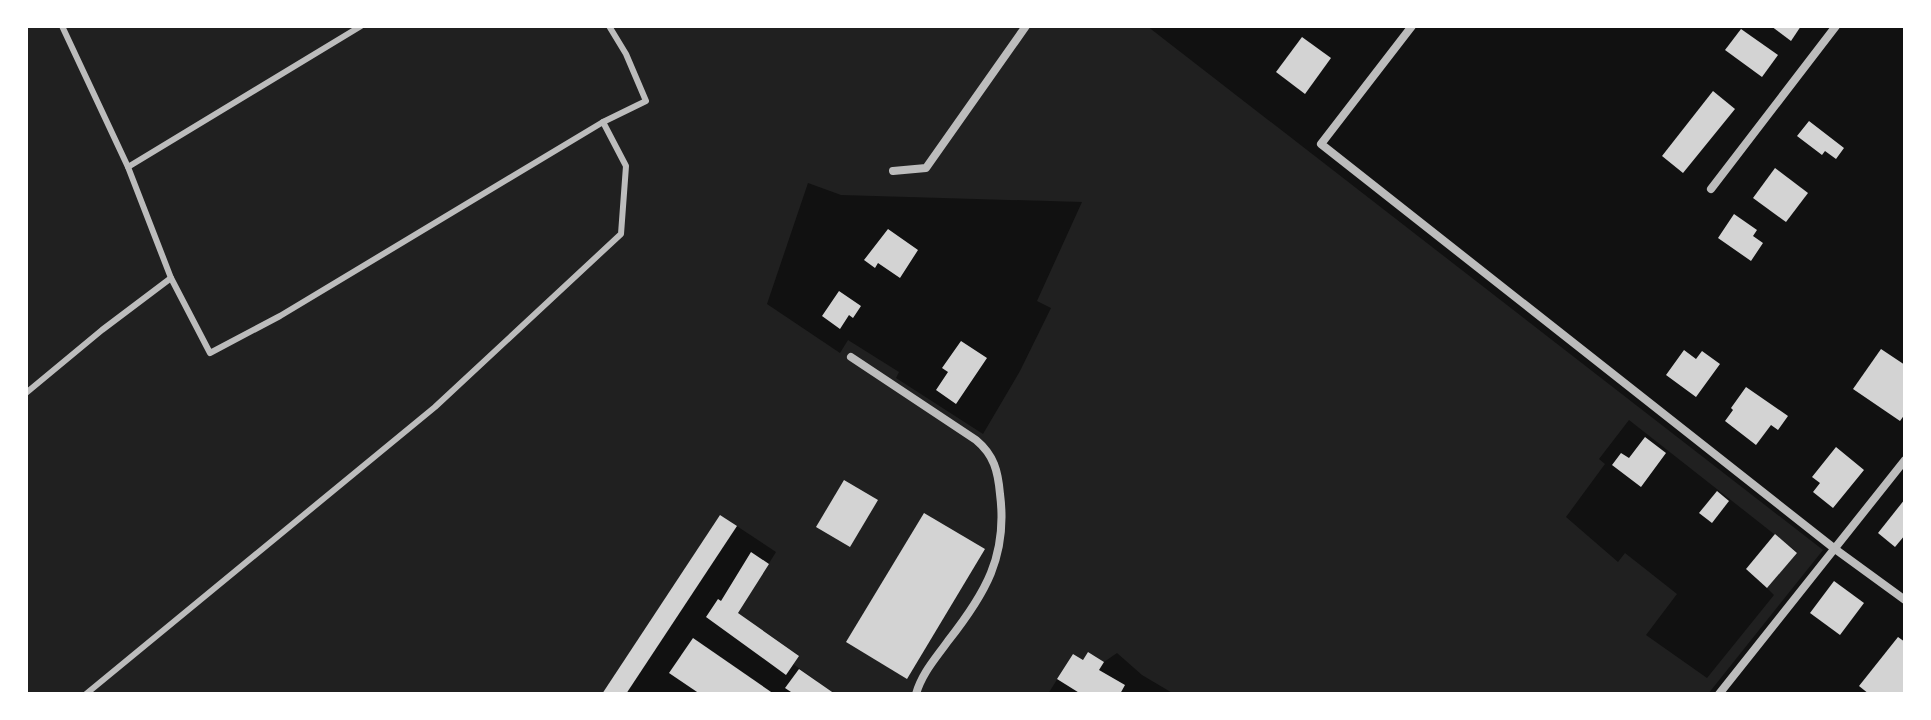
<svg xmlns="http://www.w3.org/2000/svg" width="1931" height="720" font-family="'DejaVu Sans',sans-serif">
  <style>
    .green { fill: #202020; fill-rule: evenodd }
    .building { fill: #d3d3d3 }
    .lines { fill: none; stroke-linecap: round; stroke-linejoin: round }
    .service { stroke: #bcbcbc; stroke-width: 6 }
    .minor { stroke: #bcbcbc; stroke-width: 8 }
  </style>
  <rect width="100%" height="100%" fill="#111"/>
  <path class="green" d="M 26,26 L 1147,26 L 1823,550 L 1708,694 L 1174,694 L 1142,675 L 1117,653 L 1104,662 L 1088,652 L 1083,660 L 1073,654 L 1048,694 L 835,694 L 793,664 L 798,655 L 738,613 L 776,552 L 720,515 L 602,694 L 26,694 ZM 808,183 L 841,195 L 1082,202 L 1037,301 L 1051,308 L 1020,371 L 983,434 L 896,378 L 899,372 L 848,340 L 840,353 L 767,304 ZM 1629,420 L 1797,552 L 1767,588 L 1774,595 L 1707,678 L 1646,635 L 1677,594 L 1625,553 L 1618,562 L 1566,517 L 1605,464 L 1599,459 Z"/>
  <g class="building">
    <polygon points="1771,26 1801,26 1791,41"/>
    <polygon points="1741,29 1778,55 1762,77 1725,50"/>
    <polygon points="1302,37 1331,58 1305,94 1276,72"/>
    <polygon points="1713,91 1735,109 1683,173 1662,156"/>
    <polygon points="1809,121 1844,148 1836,159 1825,151 1822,155 1797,136"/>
    <polygon points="1775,168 1808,193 1786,222 1753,198"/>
    <polygon points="1734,214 1757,230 1753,236 1763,243 1751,261 1718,238"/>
    <polygon points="888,229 918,250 900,278 878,263 875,268 864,260"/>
    <polygon points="839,291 861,306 853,318 849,315 840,329 822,316"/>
    <polygon points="961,341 987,358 956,404 936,390 948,372 942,368"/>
    <polygon points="1881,349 1905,365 1905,414 1900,421 1853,389"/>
    <polygon points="1684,350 1696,359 1702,351 1720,364 1696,397 1666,375"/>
    <polygon points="1746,387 1788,416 1778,430 1771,425 1756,445 1725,421 1733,410 1731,408"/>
    <polygon points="1645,437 1666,453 1641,487 1612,465 1621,453 1629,458"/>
    <polygon points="1836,447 1864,470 1833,508 1813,492 1820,483 1812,477"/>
    <polygon points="844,480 878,500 850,547 816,527"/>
    <polygon points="1717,491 1729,501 1712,523 1699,513"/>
    <polygon points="1905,499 1905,535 1895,547 1878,533"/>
    <polygon points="924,513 985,549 907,679 846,642"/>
    <polygon points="720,515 737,526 626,694 602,694"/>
    <polygon points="1775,534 1797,553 1767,588 1746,569"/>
    <polygon points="751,552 769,564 738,613 799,656 786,675 706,617 718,599 721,601"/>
    <polygon points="1834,581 1864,603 1840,635 1810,613"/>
    <polygon points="1898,637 1905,642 1905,694 1869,694 1859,686"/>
    <polygon points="693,638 774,694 700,694 669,673"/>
    <polygon points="1088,652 1104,662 1099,670 1125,685 1120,694 1081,694 1057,679 1073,654 1083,660"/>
    <polygon points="799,669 835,694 794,694 785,688"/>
  </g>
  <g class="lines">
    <g class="service">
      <polyline points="62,26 128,167 171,278 210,353 280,316 603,122 646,101 626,54 609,26"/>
      <polyline points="128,167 361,26"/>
      <polyline points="26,393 102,330 171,278"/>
      <polyline points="86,694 435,407 621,234 626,166 603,122"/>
    </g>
    <g class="minor">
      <polyline points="1412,26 1321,144 1835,549 1905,600"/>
      <polyline points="893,171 926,168 1026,26"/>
      <polyline points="1711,189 1836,26"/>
      <path d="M 851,357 L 976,440 C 994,455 998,471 1000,494 C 1008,556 985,594 948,641 C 936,658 922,673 916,694"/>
      <polyline points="1719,694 1905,460"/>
    </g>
  </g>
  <rect width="1931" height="720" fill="none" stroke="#ffffff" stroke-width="56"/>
</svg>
